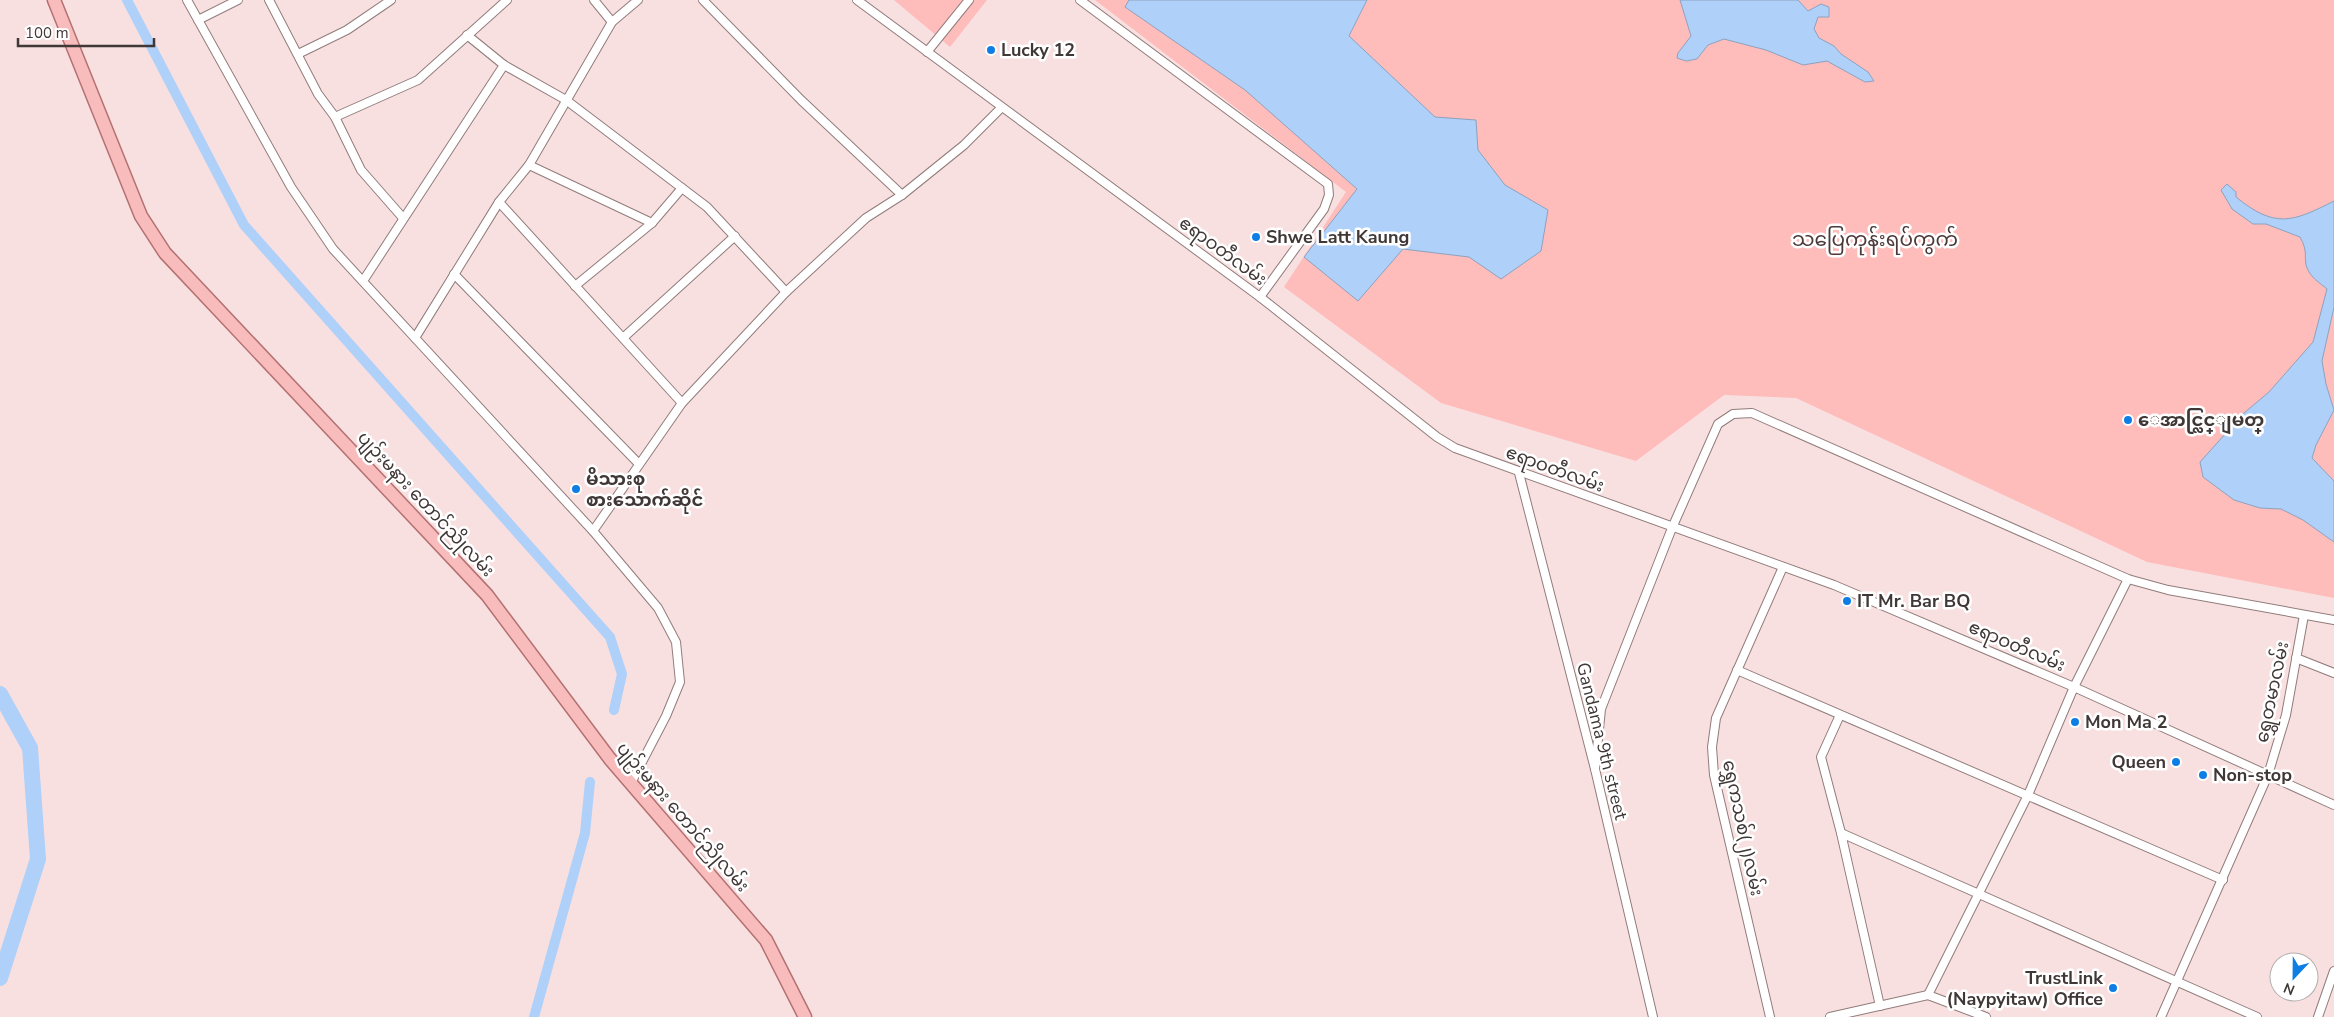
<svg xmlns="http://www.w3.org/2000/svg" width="2334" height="1017" font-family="'Nunito Sans','Noto Sans Myanmar',sans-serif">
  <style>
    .green { fill: #febcbb }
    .water { fill: #aed0f9; stroke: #8da2bf }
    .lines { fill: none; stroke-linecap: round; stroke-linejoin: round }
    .canal { stroke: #aed0f9; stroke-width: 10 }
    .river { stroke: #aed0f9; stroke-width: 16 }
    .street-casing { stroke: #917c7b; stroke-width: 10 }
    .primary-casing { stroke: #b47171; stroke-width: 15 }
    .street { stroke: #fff; stroke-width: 8 }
    .primary { stroke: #f8bcbc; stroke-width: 12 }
    .poi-dot { fill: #0e7ee5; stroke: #fff; stroke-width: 2 }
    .labels { text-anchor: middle; stroke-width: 5; stroke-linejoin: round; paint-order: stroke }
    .poi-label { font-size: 18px; font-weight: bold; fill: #403737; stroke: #fff; text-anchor: start }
    .street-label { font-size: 18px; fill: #403737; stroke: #fff }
    .quarter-label { font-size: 20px; fill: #4c3939; stroke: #fff }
  </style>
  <rect width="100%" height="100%" fill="#f9e0e0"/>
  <g class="green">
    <polygon points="894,0 987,0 950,47"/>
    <polygon points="1095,0 2334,0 2334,598 2147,562 1796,398 1724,395 1636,461 1441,403 1284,287 1346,192"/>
  </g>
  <g class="water">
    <polygon points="1129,0 1367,0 1349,36 1435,117 1476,120 1478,150 1505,185 1548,210 1541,251 1501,279 1469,257 1403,249 1358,301 1304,257 1357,189 1245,90 1125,7"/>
    <polygon points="1680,0 1798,0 1808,11 1821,4 1829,7 1829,17 1818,17 1814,29 1819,38 1834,46 1841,54 1868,72 1874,81 1865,82 1827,61 1803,65 1766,50 1724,39 1708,45 1697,59 1686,61 1677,58 1678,53 1691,36"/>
    <path d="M 2227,184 L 2236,192 L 2236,197 C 2275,229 2293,222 2334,201 L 2334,307 L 2322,361 L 2326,384 L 2334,410 L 2316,445 L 2312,458 L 2334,481 L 2334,542 L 2303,520 L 2281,509 L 2260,508 L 2234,500 L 2203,477 L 2200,462 L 2244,413 L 2269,392 L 2313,342 L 2327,289 C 2320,283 2311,278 2307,268 C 2303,257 2309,253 2300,237 L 2266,224 L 2253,224 L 2232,209 L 2221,190 Z"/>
  </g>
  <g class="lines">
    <g class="canal">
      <polyline points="127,0 244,225 610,637 622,674 614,710"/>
      <polyline points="534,1017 585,833 590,782"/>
    </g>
    <polyline class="river" points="0,694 30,748 38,859 0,978"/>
    <defs>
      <g id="street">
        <polyline points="187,0 291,187 333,249 593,531 658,608 676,642 680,682 666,716 631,783"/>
        <polyline points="269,0 318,94 335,117 361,170 403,218"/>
        <polyline points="594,0 612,22"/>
        <polyline points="703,0 801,100 902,195"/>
        <polyline points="857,0 1260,297 1437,437 1455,448 1834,585 2074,687 2334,805"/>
        <polyline points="1080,0 1328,184 1329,195 1324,209 1260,297"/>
        <polyline points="198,20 238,0"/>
        <polyline points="467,35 504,65 566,100 707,207 786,292"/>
        <polyline points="927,52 969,0"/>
        <polyline points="298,54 347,30 391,0"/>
        <polyline points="335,117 418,80 507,0"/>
        <polyline points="529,165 652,223"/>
        <polyline points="499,202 682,403"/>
        <polyline points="454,274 639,464"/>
        <polyline points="363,281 504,65"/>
        <polyline points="575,286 652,223 682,188"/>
        <polyline points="415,338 499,202 529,165 612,22 638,0"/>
        <polyline points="623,338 735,236"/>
        <polyline points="1519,473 1595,769 1653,1017"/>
        <polyline points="593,531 682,403 786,292 866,218 902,195 964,145 1001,108"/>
        <polyline points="2296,658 2334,673"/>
        <polyline points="1737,670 2223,880"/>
        <polyline points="1840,715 1821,757 1841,833 1880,1006"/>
        <polyline points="1595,769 1601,709 1672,528 1718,424 1733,414 1752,413 2128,579 2168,590 2334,620"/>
        <polyline points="1841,833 2257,1017"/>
        <polyline points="1928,995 2028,795 2074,687 2128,579"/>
        <polyline points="1770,1017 1714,775 1712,747 1716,718 1783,567"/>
        <polyline points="1830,1017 1928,995 1986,1017"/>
        <polyline points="2161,1017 2268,775 2286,715 2304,615"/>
        <polyline points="2318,1017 2334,971"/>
      </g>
      <polyline id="primary" points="54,0 141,216 165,253 487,595 610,759 766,940 805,1017"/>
    </defs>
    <use href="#street" class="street-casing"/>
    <use href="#primary" class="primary-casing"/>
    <use href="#street" class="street"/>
    <use href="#primary" class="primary"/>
  </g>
  <g class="poi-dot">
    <circle cx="991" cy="50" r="5"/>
    <circle cx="1256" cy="237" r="5"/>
    <circle cx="2128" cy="420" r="5"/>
    <circle cx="576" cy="489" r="5"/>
    <circle cx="1847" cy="601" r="5"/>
    <circle cx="2075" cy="722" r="5"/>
    <circle cx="2176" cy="762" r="5"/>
    <circle cx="2203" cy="775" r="5"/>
    <circle cx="2113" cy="988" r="5"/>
  </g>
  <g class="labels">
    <g class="poi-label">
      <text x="1001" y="56">Lucky 12</text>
      <text x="1266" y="243">Shwe Latt Kaung</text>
      <text x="2138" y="426">ေအာင္လြင္ျမတ္</text>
      <text x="586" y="485">မိသားစု<tspan x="586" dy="21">စားသောက်ဆိုင်</tspan></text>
      <text x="1857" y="607">IT Mr. Bar BQ</text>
      <text x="2085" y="728">Mon Ma 2</text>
      <text x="2166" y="768" text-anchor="end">Queen</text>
      <text x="2213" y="781">Non-stop</text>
      <text x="2103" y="984" text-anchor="end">TrustLink<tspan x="2103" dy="21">(Naypyitaw) Office</tspan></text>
    </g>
    <g class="street-label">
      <text transform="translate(1223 251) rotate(36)" y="6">ဧရာဝတီလမ်း</text>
      <text transform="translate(1555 469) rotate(20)" y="6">ဧရာဝတီလမ်း</text>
      <text transform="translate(426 504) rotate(47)" y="6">ပျဉ်းမနား တောင်ညိုလမ်း</text>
      <text transform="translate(2017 646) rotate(23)" y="6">ဧရာဝတီလမ်း</text>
      <text transform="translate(2272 692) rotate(-78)" y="6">ရွှေတမာလမ်း</text>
      <text transform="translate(1602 741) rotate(76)" y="6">Gandama 9th street</text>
      <text transform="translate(683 817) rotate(49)" y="6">ပျဉ်းမနား တောင်ညိုလမ်း</text>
      <text transform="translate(1743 828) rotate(78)" y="6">ရွှေကသစ်(၂)လမ်း</text>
    </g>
    <g class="quarter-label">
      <text x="1875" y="246">သပြေကုန်းရပ်ကွက်</text>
    </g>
  </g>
  <g transform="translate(2294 977) rotate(202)"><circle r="24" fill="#ffffff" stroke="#b3afaf"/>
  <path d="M0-4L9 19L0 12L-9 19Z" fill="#0e7ee5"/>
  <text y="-8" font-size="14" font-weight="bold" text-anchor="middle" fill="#403737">N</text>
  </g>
  <path d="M18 38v8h136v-8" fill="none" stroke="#403737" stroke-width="2.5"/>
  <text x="25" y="38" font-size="15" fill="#403737" stroke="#ffffff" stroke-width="4" paint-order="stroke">100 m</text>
</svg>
